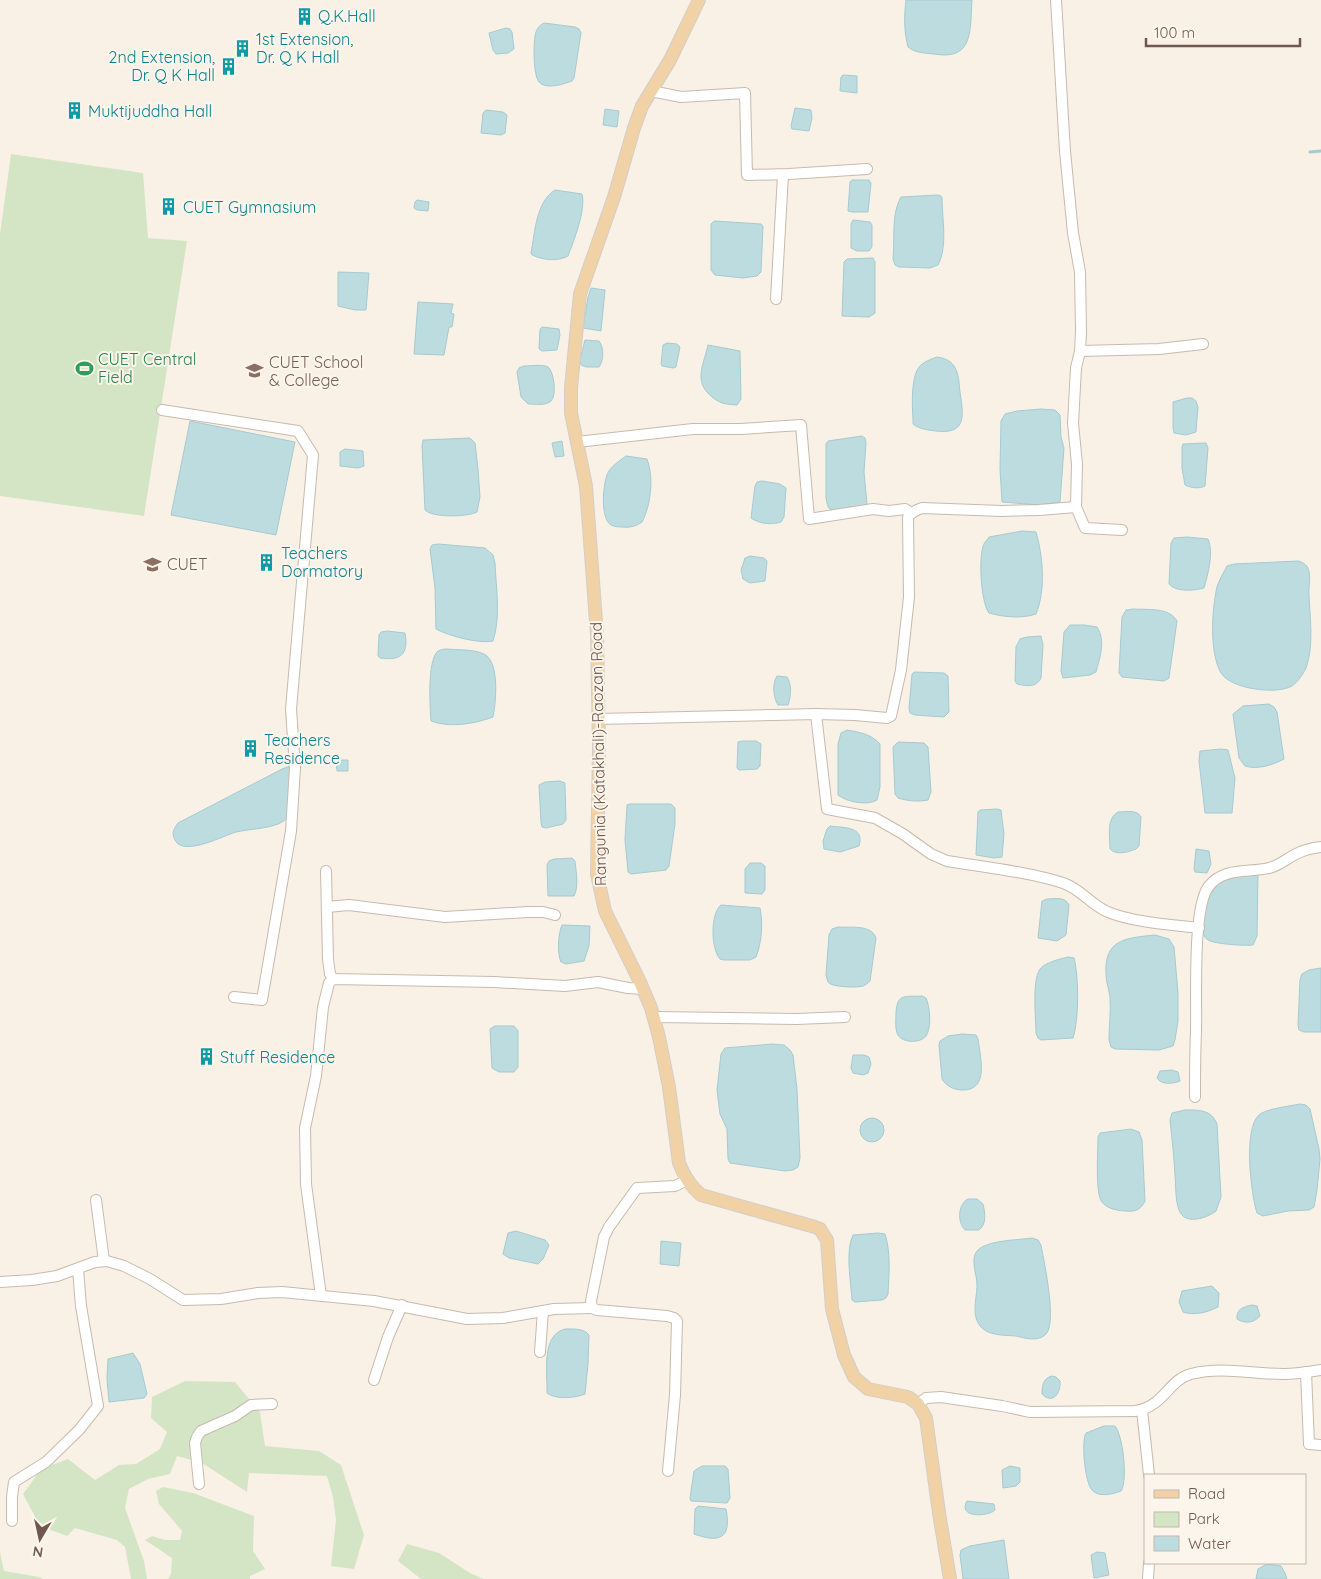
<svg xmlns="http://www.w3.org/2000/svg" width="1321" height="1579" font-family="Quicksand,sans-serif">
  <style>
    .green { fill: #d4e5c6 }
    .water { fill: #bddce0; stroke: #a4cbd1 }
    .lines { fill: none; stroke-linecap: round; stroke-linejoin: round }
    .stream { stroke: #a4cbd1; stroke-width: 3 }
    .minor-casing { stroke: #c9b9ad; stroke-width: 12 }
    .major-casing { stroke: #d4cdca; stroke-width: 14 }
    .minor { stroke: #fff; stroke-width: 10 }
    .major { stroke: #f0d2a6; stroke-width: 12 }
    .labels { text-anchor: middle; stroke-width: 4; stroke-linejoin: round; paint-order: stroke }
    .culture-label { font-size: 16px; fill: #0d838f; stroke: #fcf5ec; text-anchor: start }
    .leisure-label { font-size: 16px; fill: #27864d; stroke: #fcf5ec; text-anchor: start }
    .education-label { font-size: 16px; fill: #785e54; stroke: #fcf5ec; text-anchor: start }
    .street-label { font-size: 16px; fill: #6f594e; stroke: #fcf5ec }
  </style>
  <rect width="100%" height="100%" fill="#f9f1e6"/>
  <g class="green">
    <polygon points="11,154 143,173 148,238 187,241 144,516 0,496 0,234"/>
    <polygon points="185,1381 235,1382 260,1412 265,1446 319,1451 341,1465 364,1535 354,1569 331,1566 336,1520 333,1497 327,1476 249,1473 247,1492 202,1463 177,1456 170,1474 148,1479 129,1489 125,1508 144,1561 147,1579 131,1579 125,1547 117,1540 75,1528 67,1536 40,1526 23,1494 41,1469 68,1459 95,1480 119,1465 136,1464 160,1449 167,1432 151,1418 152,1397"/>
    <polygon points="163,1487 193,1493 254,1516 253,1551 265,1569 250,1576 250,1579 168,1579 171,1574 172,1558 145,1540 152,1536 165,1540 180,1540 182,1531 159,1504 156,1491"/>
    <polygon points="407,1544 439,1553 470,1573 484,1579 421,1579 398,1561"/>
    <polygon points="0,1552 4,1571 40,1577 43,1579 0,1579"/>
  </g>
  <g class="water">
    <path d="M 906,0 L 972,0 C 970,30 974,61 934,54 C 925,53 915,53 908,47 C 904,32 904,16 906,0 Z"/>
    <path d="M 544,23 L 575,27 L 579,29 L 581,33 L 574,78 L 572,81 C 564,84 546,90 539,82 C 533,75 533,40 536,32 C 538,27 540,25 544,23 Z"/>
    <polygon points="506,28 510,29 512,32 514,49 508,53 496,54 493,50 489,33"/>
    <polygon points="843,75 857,76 857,93 840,91 841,77"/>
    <polygon points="795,108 811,110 812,118 809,131 792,129 791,126"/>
    <polygon points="605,109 619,111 617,127 603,125"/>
    <polygon points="486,110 503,112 507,115 505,133 501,135 481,133 483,113"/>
    <polygon points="852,180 869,180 871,183 868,212 852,212 848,211 850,182"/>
    <path d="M 555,190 L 582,194 C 586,210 574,240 568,256 C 557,262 543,260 532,255 L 531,253 C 535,232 536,202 555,190 Z"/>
    <path d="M 938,195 L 941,196 L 942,198 C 942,219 948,246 938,265 L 930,268 L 899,267 L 895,265 L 893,259 C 895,239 891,214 901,197 Z"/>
    <polygon points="417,200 429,202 428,211 417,210 414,208 415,202"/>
    <polygon points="853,220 870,222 872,225 872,247 869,251 857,251 851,248 851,224"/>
    <polygon points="714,221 761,224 763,226 761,272 757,276 743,278 715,275 711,270 711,224"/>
    <polygon points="873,258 875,262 875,313 869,317 842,316 844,262 847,259"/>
    <polygon points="338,272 369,273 366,310 355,310 338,306"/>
    <polygon points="591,288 605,290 601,331 583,328 588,297"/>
    <polygon points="418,302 453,304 451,313 454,314 452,327 449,327 444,355 414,354"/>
    <polygon points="542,327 559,329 560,335 557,350 542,351 539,349 540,329"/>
    <path d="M 585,340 L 599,341 C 604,348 604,360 599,367 L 586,367 L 581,365 L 580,360 Z"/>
    <polygon points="667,343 677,344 680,347 676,367 673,368 662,366 661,364 663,345"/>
    <path d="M 708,345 L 740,351 L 741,399 L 737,405 C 725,404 720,404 711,396 C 693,381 704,364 708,345 Z"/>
    <path d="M 937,357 C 944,358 950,360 954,366 C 959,373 959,384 960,392 C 963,414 968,435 936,431 C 928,430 919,429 913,424 L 913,419 C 912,406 911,377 919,367 C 923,362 931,359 937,357 Z"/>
    <path d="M 524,366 C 530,366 542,364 548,367 C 554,371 557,396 551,401 C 546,406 534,404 528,404 L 521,397 L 517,372 L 519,368 Z"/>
    <polygon points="1187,398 1192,398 1196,401 1198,407 1196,432 1186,435 1174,433 1173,428 1173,402"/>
    <polygon points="1041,409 1055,410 1060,415 1061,437 1064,448 1060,502 1039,505 1002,502 1000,469 1001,421 1005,414 1017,411"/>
    <polygon points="190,421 295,442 276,535 171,515"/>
    <path d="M 862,436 L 865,438 L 866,442 L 864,472 L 867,504 L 863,507 C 856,508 836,513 830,509 C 827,507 827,502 826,498 L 826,444 L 828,441 Z"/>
    <path d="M 470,438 L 475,443 L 478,469 L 480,497 L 477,512 C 467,517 433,518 425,510 L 422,446 L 423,440 Z"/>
    <polygon points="562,441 564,456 555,457 552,443"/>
    <path d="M 1206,443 L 1208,448 L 1205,486 C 1199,489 1191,488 1185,485 L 1182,468 L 1182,447 L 1183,444 Z"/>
    <polygon points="345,449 363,451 364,466 358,468 340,466 340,452"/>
    <path d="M 626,456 L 647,459 C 654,478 651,505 642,522 C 636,526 630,528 623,527 C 619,527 615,527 611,525 C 600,518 603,486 607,475 C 609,468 619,461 626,456 Z"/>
    <path d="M 762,481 L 780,484 L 786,488 L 784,517 L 781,522 C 771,525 760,524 751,518 L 755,486 L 757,482 Z"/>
    <path d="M 1022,531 L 1036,532 C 1043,556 1046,590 1036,614 C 1022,619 1003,617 989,613 C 981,603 978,556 984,544 C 984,543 988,539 989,537 Z"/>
    <path d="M 1187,537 L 1208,539 C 1214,552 1208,574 1204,588 C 1193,591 1176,592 1169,584 L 1171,543 L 1174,538 Z"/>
    <path d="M 438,544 L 485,548 L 493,555 L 495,563 C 496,588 501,617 493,641 C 479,644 449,636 436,629 L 435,588 L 430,549 L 432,545 Z"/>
    <polygon points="750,556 764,558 767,561 765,581 750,583 743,579 741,570 745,558"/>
    <path d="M 1298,561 C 1315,565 1308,582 1309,596 C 1310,618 1314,646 1306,668 C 1303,674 1298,682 1292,686 C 1276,695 1231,689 1221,673 C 1209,652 1212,609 1217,587 C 1219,580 1224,572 1227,566 L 1234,564 Z"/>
    <path d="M 1133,609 C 1148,610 1169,607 1177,621 L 1169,678 L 1164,681 L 1122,677 L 1119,673 L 1122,617 L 1126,610 Z"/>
    <path d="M 1070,625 L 1084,625 L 1097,627 C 1106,641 1100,657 1096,672 L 1090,675 L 1063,678 L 1061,671 L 1064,632 Z"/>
    <path d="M 387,631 L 405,633 C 409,655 400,661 380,658 L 378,656 L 379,635 L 381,632 Z"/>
    <path d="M 1041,636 L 1043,645 L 1041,678 C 1036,688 1026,686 1017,684 L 1015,681 L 1016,647 L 1020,639 L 1027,637 Z"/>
    <path d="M 446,649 C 458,650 473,649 484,654 C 500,662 496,702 493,717 C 474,724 450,728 431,721 C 430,707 427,660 438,651 C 441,650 443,649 446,649 Z"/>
    <polygon points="914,672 944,673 948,676 949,712 944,717 915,715 910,713 909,708 912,674"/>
    <path d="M 777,676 L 787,677 C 792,685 791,696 788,705 L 778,705 C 773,697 772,684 777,676 Z"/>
    <path d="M 1269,704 L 1274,707 L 1277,712 L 1284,759 C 1273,765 1257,770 1245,766 L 1239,758 L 1233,714 L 1243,706 Z"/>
    <path d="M 847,730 C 859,732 871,734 880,744 L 880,787 L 877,800 C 867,806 847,802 838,795 L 838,744 L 841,733 Z"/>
    <polygon points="742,741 756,741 761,744 760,766 757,769 739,770 737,768 738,742"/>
    <path d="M 898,742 L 924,743 L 928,747 L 931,792 L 928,800 C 917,802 908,801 898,798 L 895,794 L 893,747 Z"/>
    <polygon points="1221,749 1228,750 1235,778 1232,813 1205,813 1199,761 1200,751"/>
    <polygon points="336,760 348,760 348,771 337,771"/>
    <path d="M 290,766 L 290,815 C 287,819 283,822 278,824 C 265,829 250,829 236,832 C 223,836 183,857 175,840 C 171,833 174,829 178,823 L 282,769 Z"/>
    <polygon points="560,781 565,783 565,786 566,820 563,824 546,828 542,827 541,822 539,785 545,782"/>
    <polygon points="630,804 671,804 675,808 675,824 669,866 666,870 631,874 628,872 625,840 627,805"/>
    <polygon points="997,809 1001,810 1004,834 1002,857 994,858 976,855 978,812 980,810"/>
    <path d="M 1118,812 C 1126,812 1137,809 1141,817 L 1139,846 L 1136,849 C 1128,852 1117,856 1110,849 C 1110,836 1106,819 1118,812 Z"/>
    <path d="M 830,826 C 844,828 865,826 859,846 L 840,852 L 824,849 L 823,841 L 827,829 Z"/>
    <polygon points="1196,849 1209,851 1211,864 1207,873 1195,872 1194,869"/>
    <path d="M 572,858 L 575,861 C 576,871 579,887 574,896 L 548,896 L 547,865 L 549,861 L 554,859 Z"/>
    <polygon points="750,863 761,863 765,866 765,890 762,894 745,893 745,869"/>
    <path d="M 1258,874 L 1257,936 L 1253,945 C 1245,946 1214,944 1208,940 C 1195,933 1207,891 1217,884 C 1228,875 1244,875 1258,874 Z"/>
    <path d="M 1047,899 C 1055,899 1065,896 1069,905 L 1066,935 L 1057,941 L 1038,938 L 1042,901 Z"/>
    <path d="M 721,905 L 760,908 C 763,923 762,942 756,957 L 750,960 L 724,960 L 720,959 C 711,949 710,914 721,905 Z"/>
    <path d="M 562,925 L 590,926 L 589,946 L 584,961 L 566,964 L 561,962 C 557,954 558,934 562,925 Z"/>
    <path d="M 838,927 C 851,928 871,924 876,938 L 870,981 C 868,983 866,985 863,986 C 857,988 833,987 829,983 C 827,981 827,978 826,975 L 829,935 L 832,929 Z"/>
    <path d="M 1155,935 L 1169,939 L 1174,947 L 1178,993 L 1178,1021 L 1175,1040 L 1173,1046 L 1159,1050 L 1115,1049 L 1111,1047 L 1109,1040 C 1109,1026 1111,1011 1110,997 C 1109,989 1106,982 1106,974 C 1104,939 1126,938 1155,935 Z"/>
    <path d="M 1068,957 L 1074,958 C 1079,977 1079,1020 1073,1038 L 1041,1040 L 1038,1038 L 1036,1033 C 1036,1019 1031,975 1042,967 C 1050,961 1060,959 1068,957 Z"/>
    <polygon points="1321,968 1321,1032 1304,1032 1299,1030 1298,1025 1300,980 1302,974 1309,970"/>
    <path d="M 922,996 L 926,998 C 930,1007 932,1027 926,1036 C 920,1044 900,1043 897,1033 C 895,1027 896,1020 896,1013 C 897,993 905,997 922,996 Z"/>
    <polygon points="495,1026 514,1026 518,1031 518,1067 514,1072 499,1072 492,1068 490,1029"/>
    <path d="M 962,1034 L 976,1035 L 978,1039 C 980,1056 990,1091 962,1090 C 954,1090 946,1086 942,1079 L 939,1045 L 940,1041 L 948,1036 Z"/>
    <polygon points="772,1044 784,1045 790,1050 793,1055 797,1089 800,1158 798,1167 793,1170 785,1171 730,1163 728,1159 727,1129 720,1114 717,1090 721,1054 725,1048"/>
    <polygon points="853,1055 864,1055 869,1057 871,1064 868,1073 863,1075 853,1073 851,1068"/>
    <path d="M 1172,1070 L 1178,1072 L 1180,1081 C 1173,1084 1161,1085 1157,1078 L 1160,1071 Z"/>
    <path d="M 1300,1104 L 1306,1105 L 1310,1109 L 1319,1149 L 1320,1159 L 1317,1190 L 1314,1207 L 1309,1210 L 1288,1211 L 1263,1216 L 1257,1213 C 1251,1194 1243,1129 1259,1115 C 1265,1109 1290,1106 1300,1104 Z"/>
    <path d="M 1185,1110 C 1198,1110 1211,1109 1217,1124 L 1221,1197 L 1216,1211 C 1207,1218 1185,1226 1179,1210 C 1175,1199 1176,1185 1175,1175 C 1174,1157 1172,1138 1170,1120 L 1172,1113 Z"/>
    <circle cx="872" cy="1130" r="12"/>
    <path d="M 1131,1129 L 1139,1132 L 1142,1140 L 1145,1201 C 1141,1209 1136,1212 1127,1211 C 1119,1211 1107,1209 1102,1202 C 1095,1194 1098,1149 1098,1137 L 1100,1133 Z"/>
    <path d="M 968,1199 L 977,1199 L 983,1204 C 985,1213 987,1224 979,1230 L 965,1230 C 957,1222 958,1204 968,1199 Z"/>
    <polygon points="516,1231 545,1240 549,1245 543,1259 538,1264 509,1258 503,1254 508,1233"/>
    <path d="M 878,1233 L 885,1234 C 891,1252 889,1274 888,1294 L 886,1298 L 882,1300 L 855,1302 L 852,1300 C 851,1282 845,1251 853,1235 Z"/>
    <path d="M 1032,1238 L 1038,1240 L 1041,1245 C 1044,1262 1058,1325 1045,1335 C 1037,1342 1025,1338 1016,1336 C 1004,1335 988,1336 980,1326 C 971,1314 977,1298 977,1285 C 977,1275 970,1259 977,1251 C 986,1240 1019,1240 1032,1238 Z"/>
    <polygon points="661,1241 681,1243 679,1266 660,1264"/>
    <path d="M 1212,1286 L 1219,1293 L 1218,1307 C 1208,1312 1195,1316 1183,1312 L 1179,1302 L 1182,1291 Z"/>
    <path d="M 1252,1305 L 1257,1306 L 1260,1316 C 1254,1323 1245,1324 1237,1319 C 1236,1309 1243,1307 1252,1305 Z"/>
    <path d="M 565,1329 C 573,1329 584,1328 589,1335 L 588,1364 L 585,1394 C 575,1398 556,1400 547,1393 L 547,1388 C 547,1369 542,1335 565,1329 Z"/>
    <polygon points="133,1353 140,1364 147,1394 144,1398 109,1402 107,1379 108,1359"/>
    <path d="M 1052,1376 L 1056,1377 L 1060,1381 C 1061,1393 1053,1405 1042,1394 C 1042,1386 1043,1378 1052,1376 Z"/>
    <path d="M 1104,1426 L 1115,1426 C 1123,1435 1128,1481 1121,1491 C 1113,1494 1099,1498 1092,1490 C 1085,1483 1081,1441 1086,1433 Z"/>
    <polygon points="702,1466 725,1466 728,1469 730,1498 727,1503 691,1501 690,1498 694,1471"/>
    <polygon points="1010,1466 1020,1468 1020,1482 1016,1486 1003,1488 1002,1470"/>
    <path d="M 967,1501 L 994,1504 L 995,1510 C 988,1517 957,1518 967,1501 Z"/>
    <path d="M 698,1506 L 726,1509 C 732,1539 719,1543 694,1534 L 695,1509 Z"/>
    <polygon points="1004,1540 1009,1579 963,1579 960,1555 961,1550 970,1546"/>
    <polygon points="1097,1552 1105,1553 1109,1575 1094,1578 1091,1555"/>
    <polygon points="1267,1564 1281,1566 1285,1573 1287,1579 1256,1579 1258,1569"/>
  </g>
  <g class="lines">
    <polyline class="stream" points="1310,152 1321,151"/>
    <defs>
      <g id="minor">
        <polyline points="1056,0 1065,151 1073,233 1080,272 1081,332 1080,351 1076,368 1073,423 1077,464 1076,507 1085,528 1122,530"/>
        <polyline points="651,91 681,97 745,93 747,175 789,174 867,169"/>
        <polyline points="776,299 783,175"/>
        <polyline points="1080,351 1159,349 1203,344"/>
        <polyline points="162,410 298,431 313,455 291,709 295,768 291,831 262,1000 234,997"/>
        <polyline points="577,442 693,429 741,429 801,425 809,519 873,509 889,511 905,509 911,513"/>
        <path d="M 816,714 L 827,809 L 875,818 L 903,834 L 931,854 L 947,861 C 983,867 1029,872 1063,883 C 1081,889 1091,905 1108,912 C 1131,922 1173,925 1199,928"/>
        <path d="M 598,719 L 816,714 L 855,715 L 887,718 L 891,716 L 901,670 L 909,597 L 908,517 C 912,512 915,510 922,508 L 1002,511 L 1039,510 L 1076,507"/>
        <polyline points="326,871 328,959 330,974 333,979"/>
        <polyline points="327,907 349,905 445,917 528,912 543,912 555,915"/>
        <polyline points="654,1017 797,1019 845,1017"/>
        <path d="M 1195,1097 C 1195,1075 1195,1054 1196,1032 C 1197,1003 1192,906 1209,886 C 1224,867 1248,873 1269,868 C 1279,866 1286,859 1296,854 C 1304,850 1312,848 1321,847"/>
        <polyline points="96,1200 104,1261"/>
        <polyline points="0,1282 32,1280 57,1276 95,1262 107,1261 124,1266 150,1279 183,1300 221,1299 258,1293 282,1292 374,1301 467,1319 503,1318 554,1309 592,1308"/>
        <polyline points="321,1296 306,1184 305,1128 316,1076 323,1007 329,983 333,979 494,982 565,986 598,982 628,988 643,989"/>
        <polyline points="540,1352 543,1311"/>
        <polyline points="1306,1372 1309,1444 1321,1445"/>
        <polyline points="374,1380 388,1337 402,1305"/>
        <path d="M 918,1404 L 926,1398 L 941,1397 L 1002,1406 L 1030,1412 L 1135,1411 C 1164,1407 1168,1380 1191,1374 C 1221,1366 1252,1374 1283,1374 C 1295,1374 1309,1372 1321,1370"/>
        <polyline points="1142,1410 1149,1475"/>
        <polyline points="668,1471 675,1395 677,1321 674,1318 667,1316 597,1310 592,1308 591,1301 604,1237 609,1227 637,1188 675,1186 687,1180"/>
        <polyline points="199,1484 195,1443 197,1437 201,1431 235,1416 251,1405 272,1404"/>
        <polyline points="12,1521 12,1497 14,1482 46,1462 79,1430 98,1406 81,1306 78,1269"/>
        <polyline points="1148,1579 1149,1563"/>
      </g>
      <path id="major" d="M 699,0 L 670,60 L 642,106 L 634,128 L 614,197 L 580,294 L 571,388 L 571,413 L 586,486 L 597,635 L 599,748 L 597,874 L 605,911 L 640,982 L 651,1008 L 659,1037 L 669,1087 L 679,1163 C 684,1176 690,1186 701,1195 L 815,1227 L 820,1229 L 827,1240 L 832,1309 L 844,1355 L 854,1377 L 868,1389 L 908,1397 L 918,1404 L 926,1418 L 939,1513 L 950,1579"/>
    </defs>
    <use href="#minor" class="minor-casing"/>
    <use href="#major" class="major-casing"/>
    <use href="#minor" class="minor"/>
    <use href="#major" class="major"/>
  </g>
  <defs>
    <symbol id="building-bare" viewBox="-9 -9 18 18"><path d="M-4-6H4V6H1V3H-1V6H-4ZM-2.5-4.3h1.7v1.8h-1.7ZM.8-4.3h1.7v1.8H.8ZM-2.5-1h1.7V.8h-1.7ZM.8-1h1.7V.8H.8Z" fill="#0f9aa8" stroke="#fcf5ec" stroke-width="2.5" paint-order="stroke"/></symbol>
    <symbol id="stadium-bare" viewBox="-9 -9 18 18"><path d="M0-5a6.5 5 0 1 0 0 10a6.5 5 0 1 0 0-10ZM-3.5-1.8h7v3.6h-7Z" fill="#2e9e5b" stroke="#fcf5ec" stroke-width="2.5" paint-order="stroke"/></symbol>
    <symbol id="school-bare" viewBox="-9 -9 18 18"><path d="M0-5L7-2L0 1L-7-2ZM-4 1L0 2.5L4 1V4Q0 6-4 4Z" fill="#8d6e63" stroke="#fcf5ec" stroke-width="2.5" paint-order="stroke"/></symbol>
    <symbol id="university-bare" viewBox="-9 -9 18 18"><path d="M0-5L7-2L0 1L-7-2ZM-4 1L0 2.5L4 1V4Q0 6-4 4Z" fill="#8d6e63" stroke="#fcf5ec" stroke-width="2.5" paint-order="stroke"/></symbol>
  </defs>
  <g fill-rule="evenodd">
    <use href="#building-bare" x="292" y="4" width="25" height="25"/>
    <use href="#building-bare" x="230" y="36" width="25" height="25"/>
    <use href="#building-bare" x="216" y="54" width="25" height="25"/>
    <use href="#building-bare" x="62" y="98" width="25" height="25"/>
    <use href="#building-bare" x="156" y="194" width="25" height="25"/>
    <use href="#stadium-bare" x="72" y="356" width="25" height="25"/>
    <use href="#school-bare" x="242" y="358" width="25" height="25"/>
    <use href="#building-bare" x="254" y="550" width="25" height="25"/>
    <use href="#university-bare" x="140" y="552" width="25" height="25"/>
    <use href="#building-bare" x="238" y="736" width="25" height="25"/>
    <use href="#building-bare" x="194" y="1044" width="25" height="25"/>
  </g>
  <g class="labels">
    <g class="culture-label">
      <text x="318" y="22">Q.K.Hall</text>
      <text x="256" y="45">1st Extension,<tspan x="256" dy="18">Dr. Q K Hall</tspan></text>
      <text x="215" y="63" text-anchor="end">2nd Extension,<tspan x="215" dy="18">Dr. Q K Hall</tspan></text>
      <text x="88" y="117">Muktijuddha Hall</text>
      <text x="183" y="213">CUET Gymnasium</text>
      <text x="281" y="559">Teachers<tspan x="281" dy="18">Dormatory</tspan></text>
      <text x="264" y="746">Teachers<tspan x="264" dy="18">Residence</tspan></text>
      <text x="220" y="1063">Stuff Residence</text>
    </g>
    <g class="leisure-label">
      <text x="98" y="365">CUET Central<tspan x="98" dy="18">Field</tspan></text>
    </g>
    <g class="education-label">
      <text x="269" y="368">CUET School<tspan x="269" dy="18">&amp; College</tspan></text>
      <text x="167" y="570">CUET</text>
    </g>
    <g class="street-label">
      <text transform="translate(598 754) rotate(-91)" y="6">Rangunia (Katakhali)-Raozan Road</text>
    </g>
  </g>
  <rect x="1144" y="1474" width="162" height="90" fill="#fcf5ec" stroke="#c4b7ad"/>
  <rect x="1154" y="1490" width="25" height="8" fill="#f0d2a6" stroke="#c4b7ad"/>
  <text x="1188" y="1499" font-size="15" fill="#6f594e">Road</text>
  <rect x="1154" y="1512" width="25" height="15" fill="#d4e5c6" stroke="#c4b7ad"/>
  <text x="1188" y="1524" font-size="15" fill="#6f594e">Park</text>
  <rect x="1154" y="1536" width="25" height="15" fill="#bddce0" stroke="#c4b7ad"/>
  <text x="1188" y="1549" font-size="15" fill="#6f594e">Water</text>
  <g transform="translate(40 1539) rotate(189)" stroke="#fcf5ec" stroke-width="4" paint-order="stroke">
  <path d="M0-4L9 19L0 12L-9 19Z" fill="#6f594e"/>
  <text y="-8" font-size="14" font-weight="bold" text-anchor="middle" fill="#6f594e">N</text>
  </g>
  <path d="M1146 38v8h154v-8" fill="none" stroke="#6f594e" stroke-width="2.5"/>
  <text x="1154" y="38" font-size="15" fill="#6f594e" stroke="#fcf5ec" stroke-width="4" paint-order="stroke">100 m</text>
</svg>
